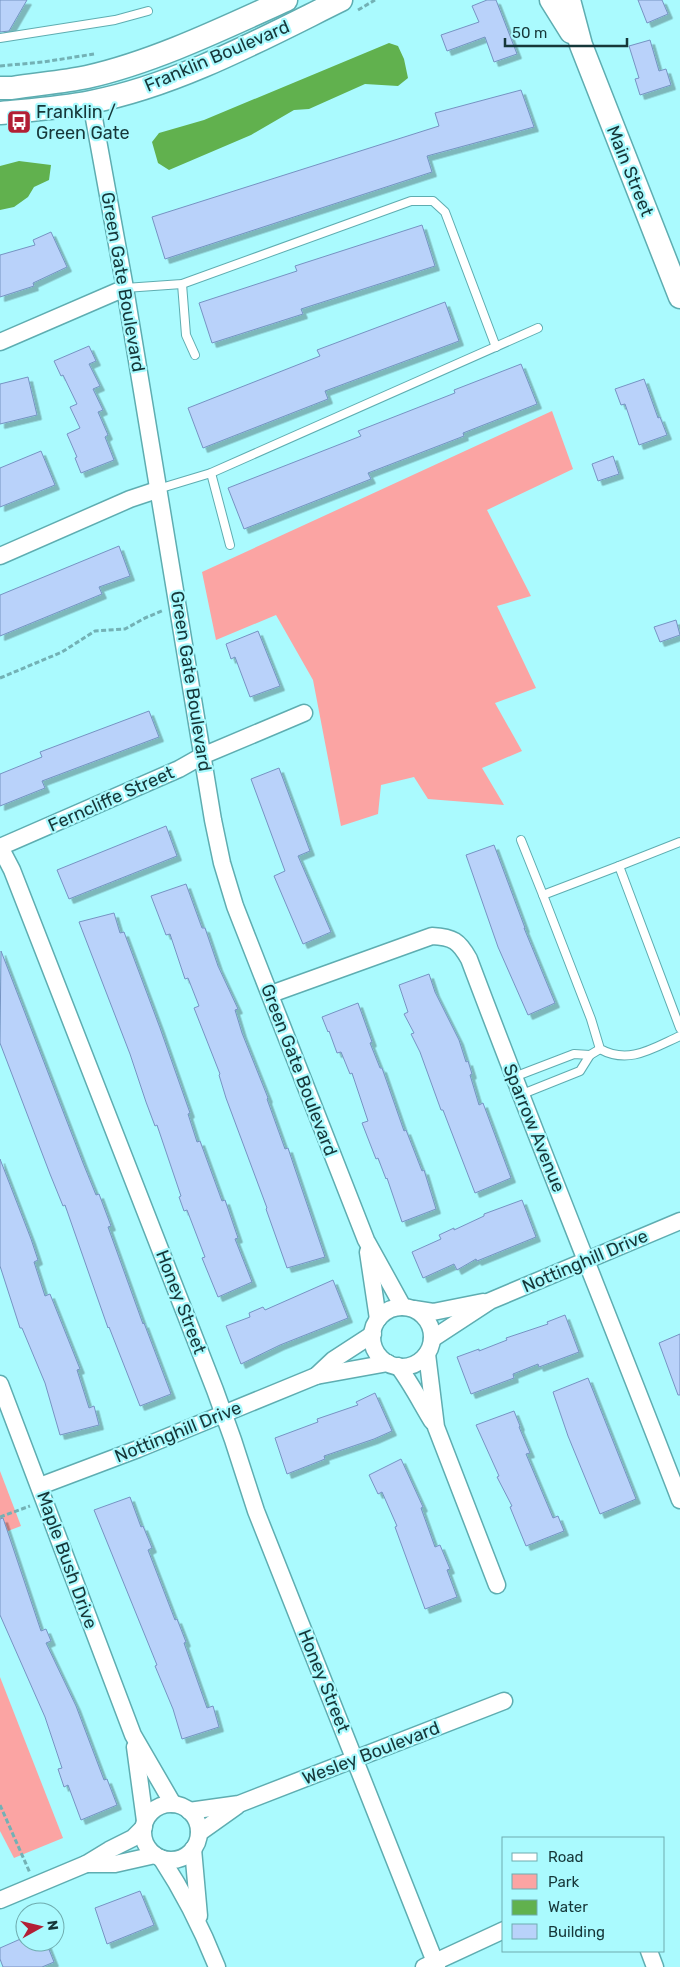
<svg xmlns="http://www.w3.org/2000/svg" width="680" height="1967" font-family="Rubik,sans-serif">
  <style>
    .green { fill: #fba4a3 }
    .water { fill: #61b14e }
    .building { fill: #b9d2fa; stroke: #7693c2; filter: url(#shadow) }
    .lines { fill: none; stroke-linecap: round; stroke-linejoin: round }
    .lane-casing { stroke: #5eadb1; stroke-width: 10 }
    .street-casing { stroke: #5eadb1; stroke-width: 19 }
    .secondary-casing { stroke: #5eadb1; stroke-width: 25 }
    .path { stroke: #73b1b5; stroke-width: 3; stroke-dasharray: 5 2.5; stroke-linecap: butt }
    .lane { stroke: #fff; stroke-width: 8 }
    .street { stroke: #fff; stroke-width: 16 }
    .secondary { stroke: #fff; stroke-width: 22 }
    .labels { text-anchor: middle; stroke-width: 4.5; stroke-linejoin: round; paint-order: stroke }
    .street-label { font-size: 18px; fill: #163739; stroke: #aafafe }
    .poi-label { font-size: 18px; fill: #163739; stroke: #aafafe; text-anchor: start }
  </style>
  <defs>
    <filter id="shadow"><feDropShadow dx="4.5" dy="4.5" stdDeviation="0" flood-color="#0004"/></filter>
  </defs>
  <rect width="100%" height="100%" fill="#aafafe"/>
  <g class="green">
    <polygon points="552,411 573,469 487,510 531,596 497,606 536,688 495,703 522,751 482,768 504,805 428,799 414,777 381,785 378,814 341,826 313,680 276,615 216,640 202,572"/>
    <polygon points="0,1471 21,1526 0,1534"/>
    <polygon points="0,1677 63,1838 14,1858 0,1831"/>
  </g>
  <g class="water">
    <polygon points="389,43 398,46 404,59 408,78 398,86 365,84 309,109 294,110 251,135 169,170 158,163 152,142 159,133 204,120"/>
    <polygon points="19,161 51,165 49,180 34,187 28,197 14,207 0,210 0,166"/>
  </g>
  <g class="building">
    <polygon points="0,0 27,0 9,31 0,32"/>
    <polygon points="487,0 496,0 517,54 494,62 485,37 447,51 441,35 479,22 472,6"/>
    <polygon points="638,0 662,0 668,14 647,23"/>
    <polygon points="650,40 659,71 666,69 671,85 640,95 635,79 639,78 629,46"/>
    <polygon points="521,90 534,127 427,156 432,172 165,259 152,217 439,126 435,113"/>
    <polygon points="422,225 435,266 301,309 303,314 212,343 199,303 297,271 295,266"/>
    <polygon points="51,232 67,267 33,283 34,286 0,297 0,255 35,245 33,240"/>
    <polygon points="445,302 459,341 325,391 328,399 203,448 188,408 320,356 317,350"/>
    <polygon points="89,346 96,361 89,364 100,386 93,389 103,410 98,412 108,435 105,437 114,460 81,473 75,458 77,457 67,434 80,428 70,407 77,404 63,375 61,376 54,361"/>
    <polygon points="521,364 537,404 463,433 464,436 368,473 371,479 244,529 228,488 361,436 358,431 455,393 454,390"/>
    <polygon points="28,377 37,415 0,424 0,384"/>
    <polygon points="644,379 658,418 660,417 667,435 639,445 625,404 621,405 615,389"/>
    <polygon points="41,451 55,485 0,507 0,468"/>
    <polygon points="613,456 619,474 598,481 592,464"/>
    <polygon points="119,546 130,576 99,587 102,594 0,636 0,595"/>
    <polygon points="676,620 680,635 660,642 654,627"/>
    <polygon points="258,631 280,686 250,697 235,657 231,659 226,644"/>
    <polygon points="149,711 159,737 42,781 45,788 0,806 0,774 42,757 40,752"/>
    <polygon points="279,768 310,851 298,856 331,932 303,944 274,876 285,871 251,779"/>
    <polygon points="166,826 177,856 69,899 57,870"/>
    <polygon points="494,845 525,928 524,928 555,1003 528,1015 498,947 466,855"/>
    <polygon points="186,884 202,928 205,928 218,966 238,1009 235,1010 242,1033 268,1098 267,1099 285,1149 288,1148 294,1166 325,1257 287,1268 266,1209 267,1208 226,1098 219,1075 220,1074 194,1008 199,1006 188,978 185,979 170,934 166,935 151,896"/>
    <polygon points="114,913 120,933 124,932 160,1028 190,1113 188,1114 197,1142 200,1141 222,1201 225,1200 238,1238 235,1239 252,1282 218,1297 202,1258 205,1257 187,1210 184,1211 179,1197 181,1196 157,1125 155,1126 146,1102 130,1054 79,922"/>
    <polygon points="1,951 83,1163 96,1195 99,1194 111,1226 108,1227 143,1324 144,1323 171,1394 140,1406 109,1327 108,1328 65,1205 63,1206 50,1174 0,1043"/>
    <polygon points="429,974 435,992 459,1040 466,1062 468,1061 472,1074 470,1075 479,1105 483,1103 511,1178 475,1193 443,1110 441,1110 420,1052 411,1034 414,1033 404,1014 408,1012 399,985"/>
    <polygon points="358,1003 372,1042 370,1043 380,1068 382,1068 404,1131 406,1130 422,1171 424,1170 436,1209 402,1222 387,1178 386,1179 378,1158 376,1159 362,1123 368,1121 352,1073 350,1074 341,1052 337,1053 329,1031 328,1032 322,1017"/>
    <polygon points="0,1159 31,1239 38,1260 34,1262 45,1296 50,1294 80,1369 77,1370 89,1408 94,1406 99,1425 60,1435 45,1383 22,1328 20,1328 0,1266"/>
    <polygon points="522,1200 536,1237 477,1261 476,1259 457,1270 454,1264 423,1278 412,1252 441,1239 439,1235 454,1228 454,1230 484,1216 484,1214"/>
    <polygon points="333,1280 348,1318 280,1345 241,1364 226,1326 250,1317 249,1313 263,1307 265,1310"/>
    <polygon points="565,1315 579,1352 539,1367 538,1364 513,1374 514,1378 471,1394 457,1357 479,1349 479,1351 507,1340 506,1338 548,1324 547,1322"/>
    <polygon points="680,1334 680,1395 678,1395 659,1343"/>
    <polygon points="588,1378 636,1499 600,1514 568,1436 553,1392"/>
    <polygon points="375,1393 392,1431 374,1439 324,1456 325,1459 287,1474 275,1438 318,1422 317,1419 358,1405 356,1402"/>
    <polygon points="514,1411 520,1426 519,1427 530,1453 526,1454 553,1518 558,1516 564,1531 526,1546 510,1507 512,1506 497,1477 499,1476 476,1425"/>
    <polygon points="401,1459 423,1507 421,1508 435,1547 440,1545 450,1569 447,1570 457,1597 425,1609 395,1527 397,1526 382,1492 378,1494 369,1475"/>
    <polygon points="130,1497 141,1527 143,1526 152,1548 148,1550 175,1620 177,1619 186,1642 184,1643 207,1708 213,1706 219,1727 182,1739 173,1709 155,1666 157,1665 94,1510"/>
    <polygon points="3,1518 41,1631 46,1629 51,1641 46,1643 76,1706 104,1780 107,1779 117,1805 81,1820 68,1785 64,1787 58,1769 62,1768 45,1717 0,1615 0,1519"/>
    <polygon points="140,1891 154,1925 107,1944 95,1908"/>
    <polygon points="25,1937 25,1942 46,1942 54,1962 42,1967 3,1967 0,1959 0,1948"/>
  </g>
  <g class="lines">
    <defs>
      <g id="lane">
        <polyline points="0,38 115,20 148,11"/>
        <polyline points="182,284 186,335 195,355"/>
        <polyline points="125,288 182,284 411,201 433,201 445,212 496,347"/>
        <polyline points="211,473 230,545"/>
        <polyline points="158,489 211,473 538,328"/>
        <polyline points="521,840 543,895"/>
        <polyline points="619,866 680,842"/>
        <path d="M 680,1028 L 619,866 L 543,895 L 591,1019 L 600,1049 C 629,1065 653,1048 680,1036"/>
        <polyline points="514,1077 574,1054 590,1055"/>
        <polyline points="520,1095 580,1071 590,1055 600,1049"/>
      </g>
      <g id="street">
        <polyline points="91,102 125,288 213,820 222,863 235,906 366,1240 403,1307"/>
        <polyline points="0,342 125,288"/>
        <polyline points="0,556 130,499 157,490"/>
        <polyline points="0,847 12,870 215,1390 233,1440 256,1511 437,1967"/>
        <polyline points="0,847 179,769 202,756 304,713"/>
        <path d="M 271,994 L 432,936 C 453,937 459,941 469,959 C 537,1140 610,1319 680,1500"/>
        <polyline points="368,1252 378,1319"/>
        <circle cx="402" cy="1337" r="30"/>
        <polyline points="414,1309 433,1312 483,1302"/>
        <polyline points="432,1339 490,1301 680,1221"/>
        <polyline points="427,1354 436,1427 497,1585"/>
        <path d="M 398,1366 C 411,1383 421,1403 432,1421"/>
        <polyline points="316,1376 333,1360 373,1334"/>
        <polyline points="0,1384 133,1735 173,1804"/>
        <polyline points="40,1486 138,1449 316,1376 388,1363"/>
        <polyline points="135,1747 145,1821"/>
        <circle cx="171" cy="1832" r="28"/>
        <polyline points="189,1811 239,1804 504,1701"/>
        <polyline points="199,1833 237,1806"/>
        <polyline points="193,1849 199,1916"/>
        <path d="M 161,1858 C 184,1893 202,1929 217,1967"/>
        <polyline points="86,1864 115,1864 155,1855"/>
        <polyline points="0,1900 86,1864 109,1850 133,1838 144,1827"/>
        <polyline points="649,1951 655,1967"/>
        <polyline points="424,1967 504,1930"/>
      </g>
      <g id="secondary">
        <polyline points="551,0 571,32"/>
        <polyline points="569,0 581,45 680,297"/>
        <path d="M 0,88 L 12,88 C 37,84 63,82 87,77 C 154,62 224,28 286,0"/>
        <path d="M 0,113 C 30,110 61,108 91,102 C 178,85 262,39 341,0"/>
      </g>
    </defs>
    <use href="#lane" class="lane-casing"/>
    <use href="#street" class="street-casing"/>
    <use href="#secondary" class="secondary-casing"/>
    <g class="path">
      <polyline points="358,10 375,0"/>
      <polyline points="0,66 43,62 94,54"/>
      <polyline points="0,678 62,652 95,631 125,629 145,618 164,610"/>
      <polyline points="0,1517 30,1506"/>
      <polyline points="0,1805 30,1873"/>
    </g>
    <use href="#lane" class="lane"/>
    <use href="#street" class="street"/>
    <use href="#secondary" class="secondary"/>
  </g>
  <defs>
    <symbol id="bus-square" viewBox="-11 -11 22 22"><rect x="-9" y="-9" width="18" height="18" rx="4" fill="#b21f35" stroke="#aafafe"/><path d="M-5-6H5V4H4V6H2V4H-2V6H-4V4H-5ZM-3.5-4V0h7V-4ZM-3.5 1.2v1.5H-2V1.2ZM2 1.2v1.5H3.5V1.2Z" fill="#fff"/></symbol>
  </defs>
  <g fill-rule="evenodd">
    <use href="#bus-square" x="5" y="108" width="28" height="28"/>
  </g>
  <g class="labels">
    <g class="street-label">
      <text transform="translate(217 56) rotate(-23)" y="6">Franklin Boulevard</text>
      <text transform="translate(630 171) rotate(68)" y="6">Main Street</text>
      <text transform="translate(123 282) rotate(80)" y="6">Green Gate Boulevard</text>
      <text transform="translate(191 681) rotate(81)" y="6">Green Gate Boulevard</text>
      <text transform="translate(111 799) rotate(-24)" y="6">Ferncliffe Street</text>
      <text transform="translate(299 1070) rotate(69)" y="6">Green Gate Boulevard</text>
      <text transform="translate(534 1128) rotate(68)" y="6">Sparrow Avenue</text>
      <text transform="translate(585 1261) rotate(-23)" y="6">Nottinghill Drive</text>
      <text transform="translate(181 1302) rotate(69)" y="6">Honey Street</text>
      <text transform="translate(178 1432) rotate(-22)" y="6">Nottinghill Drive</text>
      <text transform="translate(67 1560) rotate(70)" y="6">Maple Bush Drive</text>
      <text transform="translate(324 1681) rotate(68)" y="6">Honey Street</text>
      <text transform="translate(371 1753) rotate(-21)" y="6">Wesley Boulevard</text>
    </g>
    <g class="poi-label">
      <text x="36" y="118">Franklin /<tspan x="36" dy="21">Green Gate</tspan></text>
    </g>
  </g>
  <rect x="502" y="1837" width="162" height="115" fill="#aafafe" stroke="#6facaf"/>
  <rect x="512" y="1853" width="25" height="8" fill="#ffffff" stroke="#6facaf"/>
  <text x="548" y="1862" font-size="15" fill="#163739">Road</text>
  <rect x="512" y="1874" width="25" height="15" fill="#fba4a3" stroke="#6facaf"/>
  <text x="548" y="1887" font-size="15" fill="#163739">Park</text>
  <rect x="512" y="1900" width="25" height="15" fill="#61b14e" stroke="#6facaf"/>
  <text x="548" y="1912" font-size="15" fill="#163739">Water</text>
  <rect x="512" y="1924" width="25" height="15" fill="#b9d2fa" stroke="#6facaf"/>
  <text x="548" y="1937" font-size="15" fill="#163739">Building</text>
  <g transform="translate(40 1927) rotate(82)"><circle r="24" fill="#aafafe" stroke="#6facaf"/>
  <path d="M0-4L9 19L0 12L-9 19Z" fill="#b21f35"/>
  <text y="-8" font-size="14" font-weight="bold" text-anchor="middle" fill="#163739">N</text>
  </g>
  <path d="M505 38v8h122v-8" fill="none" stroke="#163739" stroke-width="2.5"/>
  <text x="512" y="38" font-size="15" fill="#163739" stroke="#aafafe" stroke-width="4" paint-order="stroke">50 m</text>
</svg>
